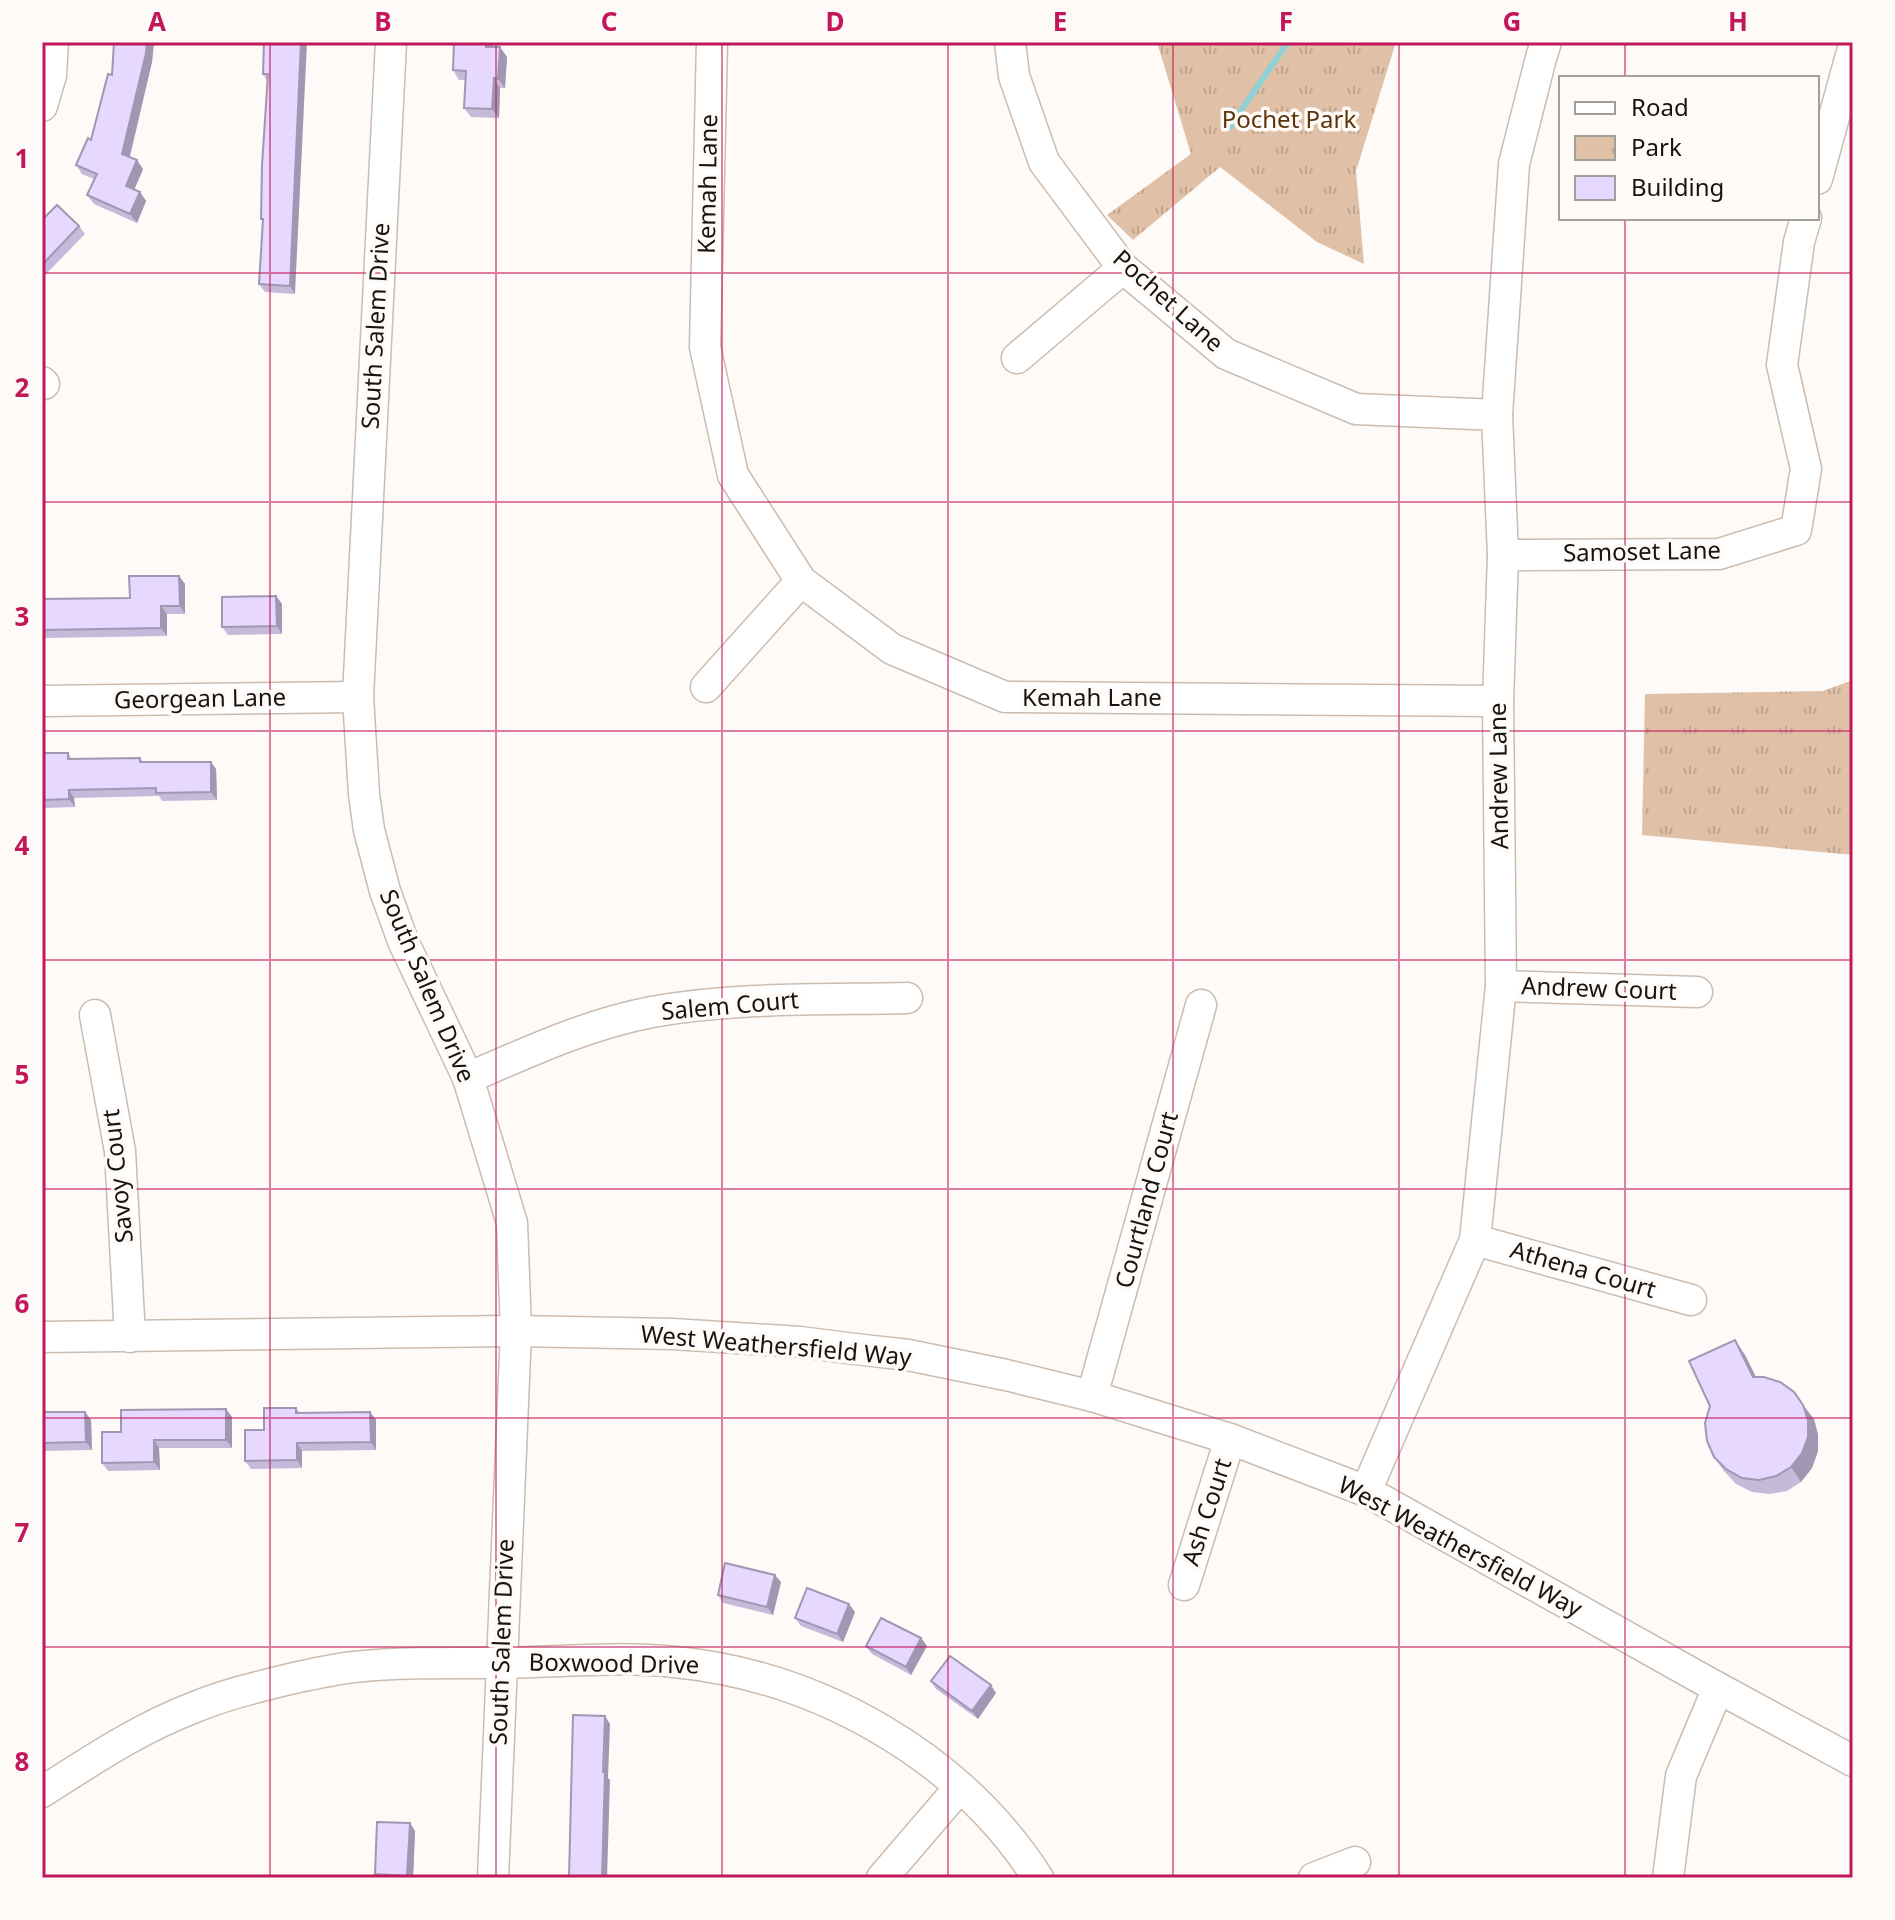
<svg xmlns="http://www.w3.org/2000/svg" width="1895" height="1920" font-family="'Noto Sans',sans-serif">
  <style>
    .park { fill: url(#park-tufts) }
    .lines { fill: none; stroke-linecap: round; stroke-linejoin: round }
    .stream { stroke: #8fd1d4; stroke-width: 6 }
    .minor-casing { stroke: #ccbcb0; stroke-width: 33 }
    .minor { stroke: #fff; stroke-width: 30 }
    .wall { fill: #c6bada }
    .shaded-wall { fill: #a197b2 }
    .building { fill: #e6d8fe; stroke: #a197b2; stroke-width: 2 }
    .grid { fill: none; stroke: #c2185b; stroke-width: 2; stroke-opacity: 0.55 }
    .labels { text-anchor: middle; stroke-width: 7; stroke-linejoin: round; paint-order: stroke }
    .park-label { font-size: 24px; fill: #5c340b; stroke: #fdfaf7 }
    .street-label { font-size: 24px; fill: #19130f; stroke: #fdfaf7 }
    .neatline { fill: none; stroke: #c2185b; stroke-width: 3 }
    .grid-label { font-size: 26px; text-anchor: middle; font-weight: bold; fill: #c2185b }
  </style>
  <defs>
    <pattern id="park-tufts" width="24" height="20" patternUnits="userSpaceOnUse" patternTransform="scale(2)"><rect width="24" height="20" fill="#e0c1a8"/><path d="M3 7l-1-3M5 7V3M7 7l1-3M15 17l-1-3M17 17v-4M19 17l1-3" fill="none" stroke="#c0a58f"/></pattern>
  </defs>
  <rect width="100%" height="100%" fill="#fdfaf7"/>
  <g class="park">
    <polygon points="1157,42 1396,42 1356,171 1364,264 1317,242 1220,167 1133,240 1107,215 1191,154"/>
    <polygon points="1853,680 1853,855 1642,835 1645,694 1823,691"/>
  </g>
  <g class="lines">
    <polyline class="stream" points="1229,128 1288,42"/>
    <defs>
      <g id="minor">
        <polyline points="391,42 358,697 364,794 369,830 385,891 403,941 468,1078 512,1223 516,1331 493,1878"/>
        <polyline points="712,42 705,347 733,475 801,581 892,649 1005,697 1498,701"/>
        <polyline points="1010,42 1014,76 1044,162 1123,268 1226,354 1356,409 1497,415"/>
        <polyline points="42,106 51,75 53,42"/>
        <polyline points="1817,179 1853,48"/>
        <polyline points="1017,358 1123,268"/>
        <polyline points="42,382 44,384"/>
        <polyline points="1503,555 1719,554 1796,530 1806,469 1782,365 1799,242 1806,218"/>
        <polyline points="706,687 801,581"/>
        <polyline points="42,701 358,697"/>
        <polyline points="1501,986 1697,992"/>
        <polyline points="95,1015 120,1151 130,1337"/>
        <path d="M 468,1078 C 528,1052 588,1024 652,1012 C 735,997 822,1000 907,998"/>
        <polyline points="1475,1240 1691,1300"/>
        <polyline points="42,1337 516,1331 673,1334 800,1342 855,1349 908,1355 1006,1375 1092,1396 1230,1439 1366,1491 1718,1688 1853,1761"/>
        <polyline points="1092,1396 1201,1005"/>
        <polyline points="1366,1491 1475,1240 1501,986 1498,701 1503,555 1497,415 1514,164 1541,58 1546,42"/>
        <polyline points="1184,1585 1230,1439"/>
        <path d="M 42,1792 C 92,1760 140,1728 195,1707 C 227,1694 261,1686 294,1678 C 314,1674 334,1669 354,1667 C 402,1662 451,1663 499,1663 C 558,1662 617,1656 675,1662 C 818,1676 960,1756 1038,1878"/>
        <polyline points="882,1878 960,1787"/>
        <polyline points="1314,1878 1355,1862"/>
        <polyline points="1668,1878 1681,1776 1718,1688"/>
      </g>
    </defs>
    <use href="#minor" class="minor-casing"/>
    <use href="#minor" class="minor"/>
  </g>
  <g class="wall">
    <polygon points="114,42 154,42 152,62 130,157 143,169 134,190 140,192 146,201 137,223 94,204 87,195 94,179 82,174 76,165 91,140 112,75"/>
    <polygon points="264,42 295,294 265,292 259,284 263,222 261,219 267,81 263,74"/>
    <polygon points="454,42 493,42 493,47 500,47 507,57 505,88 500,88 499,118 471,117 464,108 466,80 459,80 453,70"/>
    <polygon points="42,220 79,226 85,234 46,274 42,271"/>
    <polygon points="179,576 185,584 185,614 167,614 167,636 42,638 42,599 130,598"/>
    <polygon points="276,596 282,604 282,634 228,635 222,627"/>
    <polygon points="42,753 68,753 72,759 140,758 143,762 216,769 217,800 162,801 159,796 74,798 75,807 44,808 42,805"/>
    <polygon points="1745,1355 1756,1377 1814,1419 1818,1435 1818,1451 1812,1468 1801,1482 1787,1491 1769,1494 1752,1492 1736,1484 1724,1471 1714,1457"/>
    <polygon points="296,1408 299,1412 370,1412 376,1420 376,1450 302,1451 302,1468 251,1469 245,1461 264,1430"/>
    <polygon points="226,1409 232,1417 232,1448 159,1448 160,1470 108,1471 102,1463 121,1432"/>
    <polygon points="42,1412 85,1412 91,1420 92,1450 42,1451"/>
    <polygon points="781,1582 773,1615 723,1603 718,1595"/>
    <polygon points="855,1612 843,1642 801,1626 795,1618"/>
    <polygon points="921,1638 927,1646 911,1675 872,1654 866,1646"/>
    <polygon points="931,1681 996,1693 978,1719 936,1689"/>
    <polygon points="410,1823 415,1831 413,1878 377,1878 375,1874"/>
  </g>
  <g class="shaded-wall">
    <polygon points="147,42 154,42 152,62 128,163 122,154"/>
    <polygon points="301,42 307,42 295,294 290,286"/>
    <polygon points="486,42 493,42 492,56 486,47"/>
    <polygon points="500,47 507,57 505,88 498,79"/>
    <polygon points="494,78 500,88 499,118 492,109"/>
    <polygon points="137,160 143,169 132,195 126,186"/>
    <polygon points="140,192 146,201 137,223 130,214"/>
    <polygon points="179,576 185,584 185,614 180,606"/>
    <polygon points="276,596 282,604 282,634 277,626"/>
    <polygon points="161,606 167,614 167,636 161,628"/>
    <polygon points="211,762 216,769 217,800 211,792"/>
    <polygon points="69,790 74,798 75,807 69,799"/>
    <polygon points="1735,1340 1745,1355 1763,1392 1753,1377"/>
    <polygon points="1803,1405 1814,1419 1818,1435 1818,1451 1812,1468 1801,1482 1791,1467"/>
    <polygon points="226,1409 232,1417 232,1448 226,1440"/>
    <polygon points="85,1412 91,1420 92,1450 86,1442"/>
    <polygon points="370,1412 376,1420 376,1450 371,1442"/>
    <polygon points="154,1440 159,1448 160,1470 154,1462"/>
    <polygon points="297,1443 302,1451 302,1468 297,1460"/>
    <polygon points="775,1575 781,1582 773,1615 767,1607"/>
    <polygon points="849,1604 855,1612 843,1642 837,1634"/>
    <polygon points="921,1638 927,1646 911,1675 906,1667"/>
    <polygon points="991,1685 996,1693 978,1719 972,1711"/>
    <polygon points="605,1716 610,1724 608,1778 610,1780 607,1878 602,1878"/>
    <polygon points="410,1823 415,1831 413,1878 409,1878 407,1876"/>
  </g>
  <g class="building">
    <polygon points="114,42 147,42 146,53 122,154 137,160 126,186 140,192 130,214 87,195 97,174 76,165 88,138 91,140 108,74 112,75"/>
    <polygon points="264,42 301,42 290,286 259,284 263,219 261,219 262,165 268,74 263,74"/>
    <polygon points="454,42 486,42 486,47 500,47 498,79 494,78 492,109 464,108 466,71 453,70"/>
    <polygon points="57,205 79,226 42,265 42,220"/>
    <polygon points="129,576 179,576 180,606 161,606 161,628 42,630 42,599 130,598"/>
    <polygon points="276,596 277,626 222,627 222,597"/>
    <polygon points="42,753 68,753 68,759 140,758 140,762 211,762 211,792 156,793 156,788 69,790 69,799 42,800"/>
    <polygon points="1735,1340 1753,1377 1764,1377 1780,1382 1794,1392 1803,1405 1808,1420 1808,1437 1802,1453 1791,1467 1776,1476 1759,1480 1742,1478 1726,1469 1714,1457 1707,1441 1705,1423 1710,1406 1689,1361"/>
    <polygon points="264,1408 296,1408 296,1413 370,1412 371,1442 297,1443 297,1460 245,1461 245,1430 264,1430"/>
    <polygon points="226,1409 226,1440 154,1440 154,1462 102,1463 102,1432 121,1432 121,1410"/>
    <polygon points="42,1412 85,1412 86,1442 42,1443"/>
    <polygon points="725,1563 775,1575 767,1607 718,1595"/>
    <polygon points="807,1588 849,1604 837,1634 795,1618"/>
    <polygon points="881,1618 921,1638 906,1667 866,1646"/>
    <polygon points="950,1656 991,1685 972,1711 931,1681"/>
    <polygon points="573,1715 605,1716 603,1772 605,1772 602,1878 569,1878"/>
    <polygon points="377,1822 410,1823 407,1876 375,1874"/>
  </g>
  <path class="grid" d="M 270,42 L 270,1878M 496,42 L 496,1878M 722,42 L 722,1878M 948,42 L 948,1878M 1173,42 L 1173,1878M 1399,42 L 1399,1878M 1625,42 L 1625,78M 1625,218 L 1625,1878M 42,273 L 1853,273M 42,502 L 1853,502M 42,731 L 1853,731M 42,960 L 1853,960M 42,1189 L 1853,1189M 42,1418 L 1853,1418M 42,1647 L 1853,1647"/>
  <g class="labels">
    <g class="park-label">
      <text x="1289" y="128">Pochet Park</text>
    </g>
    <g class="street-label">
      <text transform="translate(708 184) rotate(-89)" y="8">Kemah Lane</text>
      <text transform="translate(1168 301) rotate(42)" y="8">Pochet Lane</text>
      <text transform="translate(376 326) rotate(-87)" y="8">South Salem Drive</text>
      <text transform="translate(1642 552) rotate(-1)" y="8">Samoset Lane</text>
      <text x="1092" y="706">Kemah Lane</text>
      <text transform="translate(200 699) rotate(-1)" y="8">Georgean Lane</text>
      <text transform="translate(1499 776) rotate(-91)" y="8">Andrew Lane</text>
      <text transform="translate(427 986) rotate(67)" y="8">South Salem Drive</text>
      <text transform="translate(1599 989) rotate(2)" y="8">Andrew Court</text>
      <text transform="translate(730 1006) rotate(-5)" y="8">Salem Court</text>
      <text transform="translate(118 1176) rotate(-96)" y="8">Savoy Court</text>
      <text transform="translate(1147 1200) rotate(-75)" y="8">Courtland Court</text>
      <text transform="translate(1583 1270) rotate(16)" y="8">Athena Court</text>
      <text transform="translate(776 1346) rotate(5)" y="8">West Weathersfield Way</text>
      <text transform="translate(1207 1512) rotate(-72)" y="8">Ash Court</text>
      <text transform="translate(1460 1547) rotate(28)" y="8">West Weathersfield Way</text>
      <text transform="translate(502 1642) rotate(-88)" y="8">South Salem Drive</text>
      <text transform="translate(614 1664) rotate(1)" y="8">Boxwood Drive</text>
    </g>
  </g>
  <rect width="1895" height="1920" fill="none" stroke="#fdfaf7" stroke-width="88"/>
  <rect x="1559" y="76" width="260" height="144" fill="#fdfaf7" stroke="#a29e9a" stroke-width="2"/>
  <rect x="1575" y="102" width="40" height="12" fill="#ffffff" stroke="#a29e9a" stroke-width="2"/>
  <text x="1631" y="116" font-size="24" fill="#19130f">Road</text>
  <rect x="1575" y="136" width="40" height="24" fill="url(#park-tufts)" stroke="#a29e9a" stroke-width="2"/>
  <text x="1631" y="156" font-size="24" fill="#19130f">Park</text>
  <rect x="1575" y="176" width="40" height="24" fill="#e6d8fe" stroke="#a29e9a" stroke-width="2"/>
  <text x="1631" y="196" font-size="24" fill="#19130f">Building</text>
  <rect x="44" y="44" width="1807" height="1832" class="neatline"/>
  <g class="grid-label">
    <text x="157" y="31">A</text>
    <text x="383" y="31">B</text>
    <text x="609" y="31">C</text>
    <text x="835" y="31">D</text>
    <text x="1060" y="31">E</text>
    <text x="1286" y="31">F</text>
    <text x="1512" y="31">G</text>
    <text x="1738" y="31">H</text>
    <text x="22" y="168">1</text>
    <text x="22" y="397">2</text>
    <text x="22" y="626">3</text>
    <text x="22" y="855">4</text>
    <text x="22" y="1084">5</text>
    <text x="22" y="1313">6</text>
    <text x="22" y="1542">7</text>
    <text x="22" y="1771">8</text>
  </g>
</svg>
